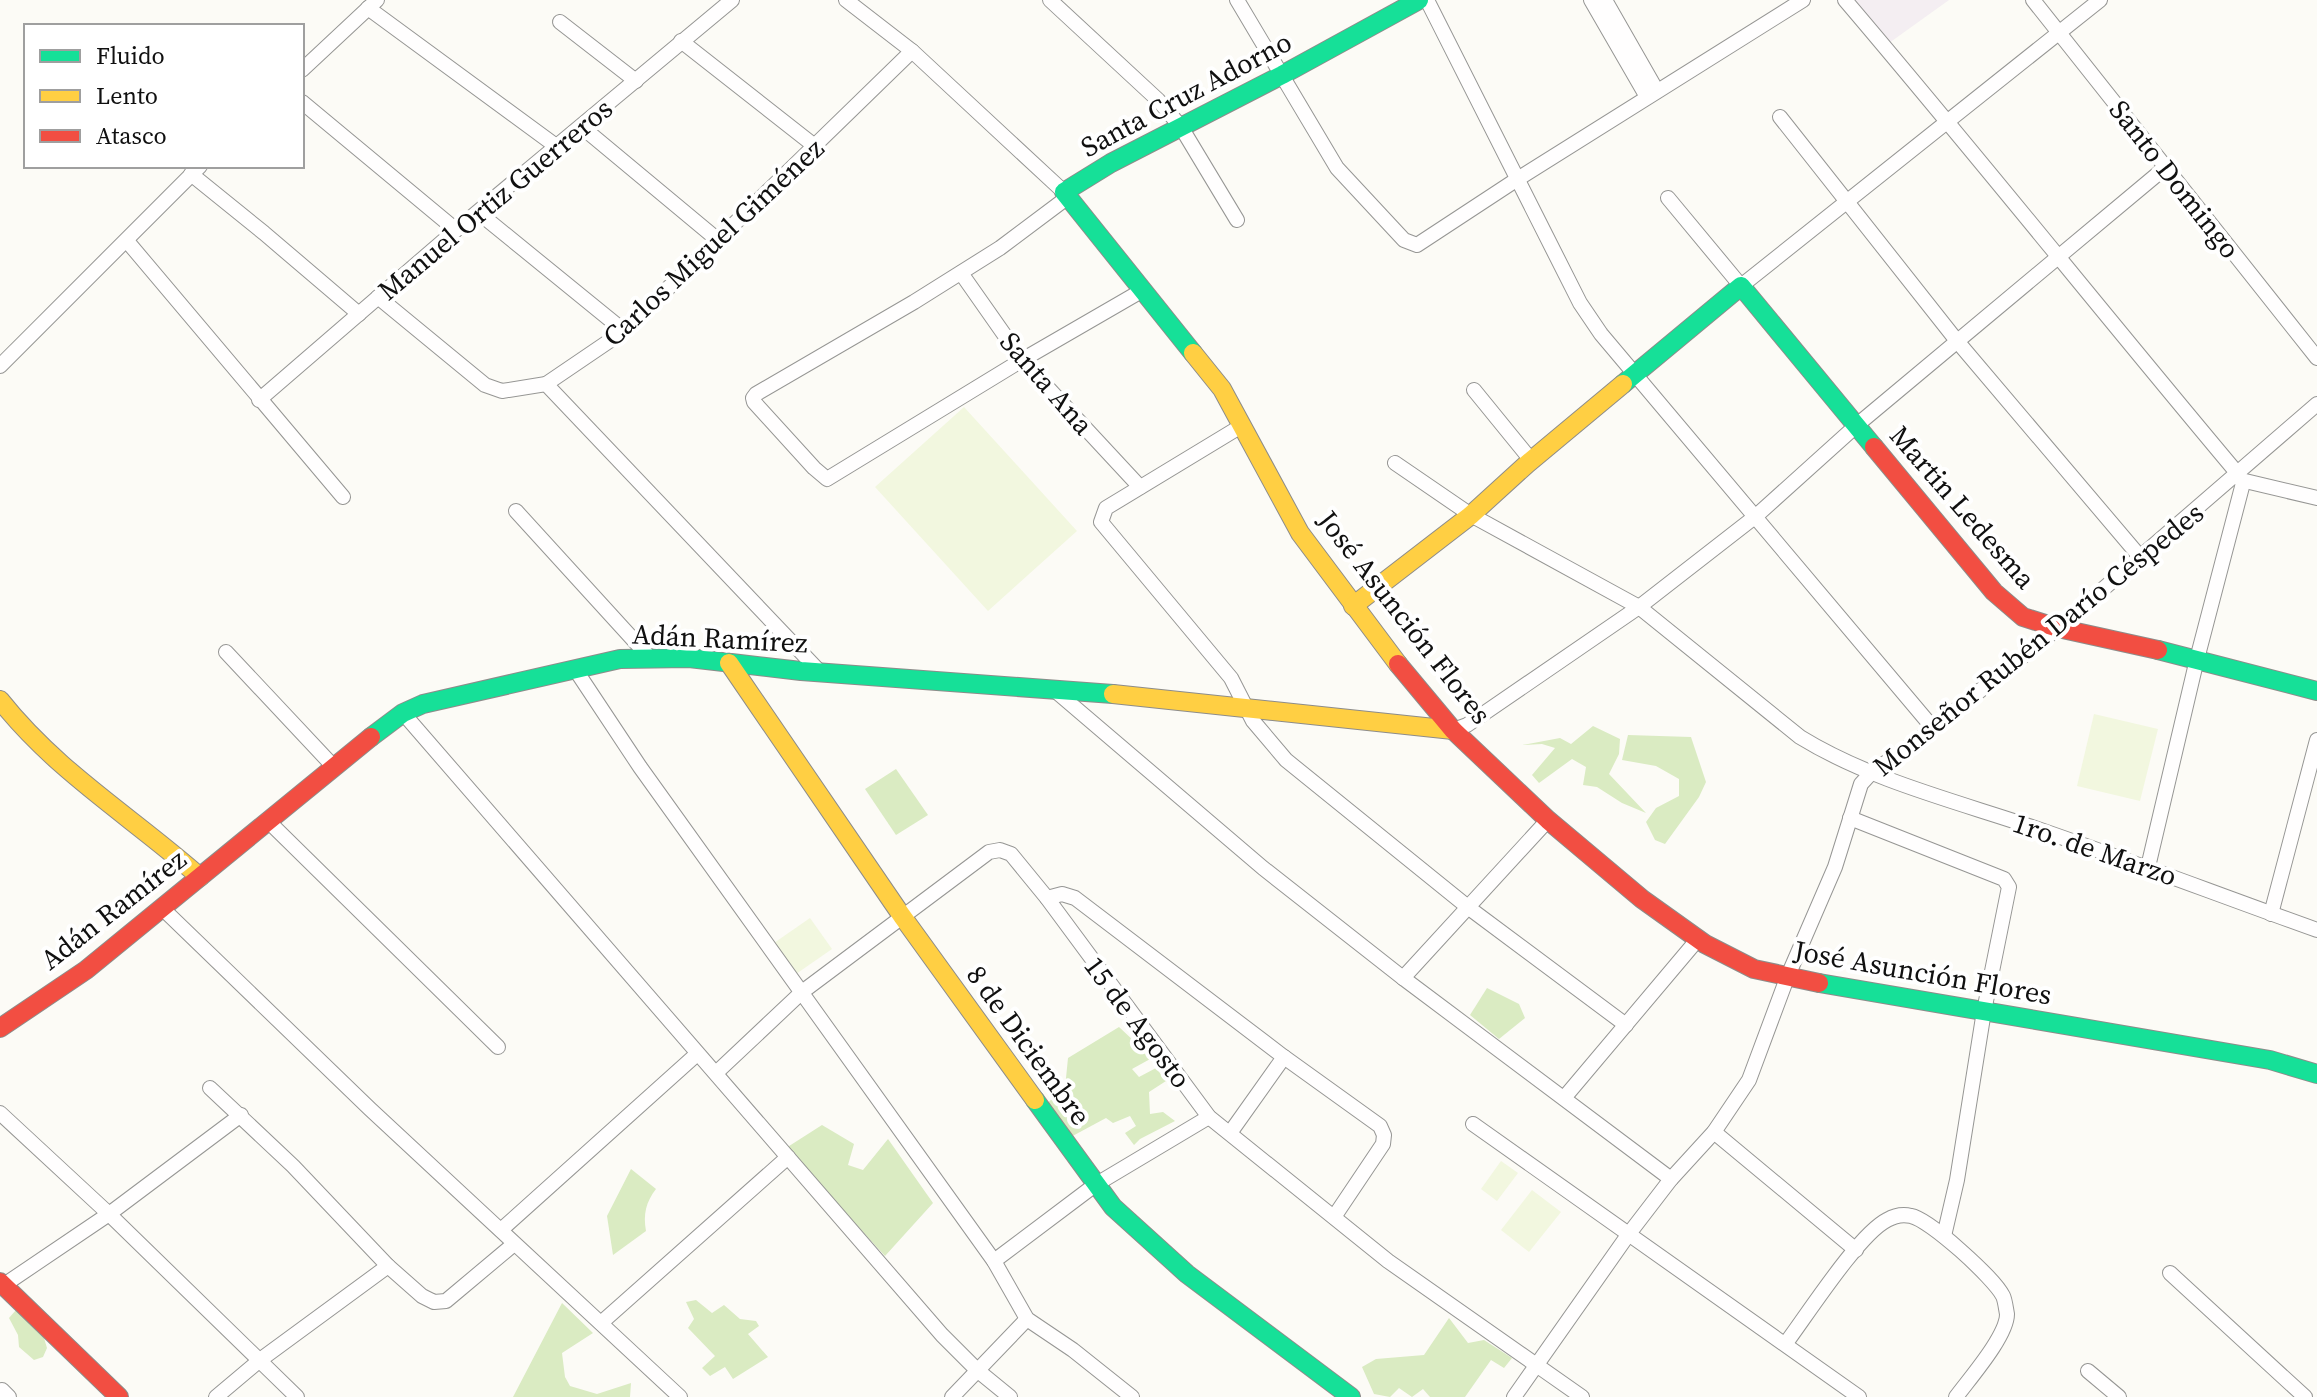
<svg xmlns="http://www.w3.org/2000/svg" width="2317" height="1397" font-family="'Source Serif 4',serif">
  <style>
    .industrial { fill: #f4eef2 }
    .forest { fill: #daebc2 }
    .pitch { fill: #f2f7df }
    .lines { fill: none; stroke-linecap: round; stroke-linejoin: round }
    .street-casing { stroke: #969694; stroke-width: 16 }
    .fast-casing { stroke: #8d8c8a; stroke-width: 20 }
    .slow-casing { stroke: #8d8c8a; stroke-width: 20 }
    .jam-casing { stroke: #8d8c8a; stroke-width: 20 }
    .street { stroke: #fffefe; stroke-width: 14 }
    .fast { stroke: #16e098; stroke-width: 18 }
    .slow { stroke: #ffcf43; stroke-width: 18 }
    .jam { stroke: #f24e42; stroke-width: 18 }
    .labels { text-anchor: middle; stroke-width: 8; stroke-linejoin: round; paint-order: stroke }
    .street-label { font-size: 28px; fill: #101010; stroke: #fff }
  </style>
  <rect width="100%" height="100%" fill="#fcfbf6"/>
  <polygon class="industrial" points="1854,0 1949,0 1889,43"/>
  <g class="forest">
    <polygon points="1593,726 1620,739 1619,754 1609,774 1646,813 1622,803 1597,787 1583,785 1586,767 1572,759 1539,783 1532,775 1555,748 1542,744 1522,745 1560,738 1571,744"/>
    <polygon points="1628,735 1691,737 1706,782 1699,797 1665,844 1655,840 1646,822 1656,808 1679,796 1679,779 1656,766 1622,760"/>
    <polygon points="896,769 928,815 896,835 865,789"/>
    <polygon points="1487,988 1519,1004 1525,1018 1499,1039 1470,1015"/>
    <polygon points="1119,1027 1152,1058 1132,1069 1139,1077 1156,1068 1166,1081 1149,1092 1150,1114 1163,1112 1175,1121 1140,1139 1134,1145 1125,1133 1136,1126 1130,1116 1113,1123 1106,1118 1067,1139 1045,1105 1065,1088 1068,1058"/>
    <polygon points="822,1125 854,1144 848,1165 863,1170 888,1139 933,1203 885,1256 786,1148"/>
    <path d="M 631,1169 L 656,1189 C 646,1202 643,1214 646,1231 L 613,1255 L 607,1216 Z"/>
    <polygon points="696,1300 712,1313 724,1305 740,1319 756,1321 759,1326 748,1334 768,1357 733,1379 725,1367 710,1376 702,1368 715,1356 688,1328 694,1319 686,1302"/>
    <polygon points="562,1303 593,1333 562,1353 565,1377 570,1386 597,1394 631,1383 630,1397 513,1397"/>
    <polygon points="16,1310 44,1338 47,1348 43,1357 34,1360 19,1347 18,1335 9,1318"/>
    <polygon points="1449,1318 1468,1343 1484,1340 1512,1358 1504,1368 1491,1360 1465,1397 1430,1397 1423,1389 1412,1397 1399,1388 1390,1397 1374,1394 1362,1367 1376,1359 1424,1355"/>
  </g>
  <g class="pitch">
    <polygon points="964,407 1077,531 988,611 875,487"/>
    <polygon points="2094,714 2158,729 2140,801 2077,786"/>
    <polygon points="810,918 832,949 796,974 774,943"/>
    <polygon points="1501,1161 1518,1173 1497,1201 1481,1189"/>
    <polygon points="1532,1190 1561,1212 1529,1252 1501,1230"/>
  </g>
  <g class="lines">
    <defs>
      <g id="street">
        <polyline points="846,0 912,51 1064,192"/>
        <polyline points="1050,0 1158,100 1181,127 1237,220"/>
        <polyline points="1237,0 1337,168 1404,240 1417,245 1516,180 1803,0"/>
        <polyline points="1427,0 1580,303 1601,334 1933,728"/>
        <polyline points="1591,0 1647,97"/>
        <polyline points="1605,0 1657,91"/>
        <path d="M 1845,0 C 1978,156 2106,317 2238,474 L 2243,483 L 2197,659 L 2148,867"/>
        <polyline points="2033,0 2317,358"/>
        <polyline points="368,8 556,146"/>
        <polyline points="560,22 636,81"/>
        <polyline points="681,41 816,147"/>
        <polyline points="302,70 377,0"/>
        <polyline points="302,102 456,230"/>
        <polyline points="1780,117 1957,341 2141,558"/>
        <polyline points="582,127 719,241"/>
        <polyline points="191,174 264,233 359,314"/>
        <polyline points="1068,197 1000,248 914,302 756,394 753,398 754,402 814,468 827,479 1022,360 1143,290"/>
        <polyline points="1668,198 1741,286 2100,0"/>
        <polyline points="479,213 624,331"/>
        <polyline points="127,241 343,497"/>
        <polyline points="961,273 1022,360 1140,487"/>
        <polyline points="378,297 485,385 502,391 546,384 624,331 912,51"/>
        <polyline points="0,366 200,166"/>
        <polyline points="546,384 820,672"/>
        <polyline points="1474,390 1531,460"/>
        <polyline points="259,400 456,230 732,0"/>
        <polyline points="1243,425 1106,508 1101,522 1231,678 1253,721 1286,760 1469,908 1626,1025"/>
        <path d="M 1395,463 L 1471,515 L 1639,607 L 1800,737 C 1870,780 1955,801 2032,827 C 2128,860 2222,896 2317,930"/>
        <polyline points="2241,480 2317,498"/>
        <polyline points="516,511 650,658"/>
        <polyline points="226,652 333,766"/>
        <polyline points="575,669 640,767 994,1261 1027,1319 1073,1350 1132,1397"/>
        <polyline points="1052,688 1263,868 1403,978 1671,1179"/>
        <polyline points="403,713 942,1335 977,1370 1010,1397"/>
        <polyline points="1453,730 1467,725 1639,607 1756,516 1857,425 2166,167"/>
        <polyline points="1850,818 2004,879 2009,887 1984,1011 1957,1180 1944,1236"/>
        <polyline points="267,820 498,1047"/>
        <polyline points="1047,898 1062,894 1075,898 1284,1057 1380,1126 1384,1135 1383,1144 1334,1217"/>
        <polyline points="162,908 370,1109 680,1397"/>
        <polyline points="2271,914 2317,740"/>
        <polyline points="1403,978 1548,820"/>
        <polyline points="716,1073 802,992 989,852 1000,850 1011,854 1047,898 1209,1117 1388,1261 1582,1397"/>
        <polyline points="210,1088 293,1166 388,1266 422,1296 434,1302 446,1301 514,1244"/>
        <polyline points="1564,1098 1698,939"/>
        <polyline points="0,1113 109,1214 297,1397"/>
        <polyline points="1473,1124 1859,1397"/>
        <polyline points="1714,1132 1856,1250"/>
        <polyline points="1230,1133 1284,1057"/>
        <polyline points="501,1230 697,1054"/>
        <polyline points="994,1261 1095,1185 1209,1117"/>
        <polyline points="2170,1273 2305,1397"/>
        <polyline points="4,1285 109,1214 241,1115"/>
        <polyline points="601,1323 788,1157"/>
        <path d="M 1786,1343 C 1807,1315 1859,1234 1887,1220 C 1894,1216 1903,1214 1911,1216 C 1929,1219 1994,1278 2003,1296 C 2005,1300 2006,1309 2007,1314 C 2007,1336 1970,1378 1956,1397"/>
        <polyline points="2088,1371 2119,1397"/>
        <polyline points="2,1390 9,1397"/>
        <polyline points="216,1397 260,1360 388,1266"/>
        <polyline points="952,1397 1027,1319"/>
        <polyline points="1514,1397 1628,1235 1671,1179 1714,1132 1749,1080 1787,978 1835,867 1861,784 1872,772 1916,742 2058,628 2317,404"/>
      </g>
      <g id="fast">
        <polyline points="1193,353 1064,192 1111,163 1282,75 1419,0"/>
        <polyline points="1623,384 1741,286 1874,447"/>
        <polyline points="2158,650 2317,691"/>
        <polyline points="371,737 403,713 423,704 620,659 689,658 801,671 1113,694"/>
        <polyline points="1819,983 2270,1060 2317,1074"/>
        <polyline points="1035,1100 1113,1207 1187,1274 1351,1397"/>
      </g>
      <g id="slow">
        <polyline points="1193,353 1222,389 1300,533 1398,664"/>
        <polyline points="1353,606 1471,515 1527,464 1623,384"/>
        <polyline points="729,663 902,916 1035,1100"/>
        <polyline points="1113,694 1453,730"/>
        <path d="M 0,700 C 57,772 132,817 200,877"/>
      </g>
      <g id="jam">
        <polyline points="1874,447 1994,592 2023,617 2058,628 2158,650"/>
        <polyline points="1398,664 1453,730 1548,820 1642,899 1705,944 1754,969 1819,983"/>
        <polyline points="0,1028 86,970 371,737"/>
        <polyline points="0,1282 119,1397"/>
      </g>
    </defs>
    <use href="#street" class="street-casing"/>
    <use href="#fast" class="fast-casing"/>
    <use href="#slow" class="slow-casing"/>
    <use href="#jam" class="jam-casing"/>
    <use href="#street" class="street"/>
    <use href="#fast" class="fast"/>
    <use href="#slow" class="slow"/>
    <use href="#jam" class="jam"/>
  </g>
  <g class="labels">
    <g class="street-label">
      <text transform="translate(1186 94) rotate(-28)" y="10">Santa Cruz Adorno</text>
      <text transform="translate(2175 179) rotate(52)" y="10">Santo Domingo</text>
      <text transform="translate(495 199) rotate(-40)" y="10">Manuel Ortiz Guerreros</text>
      <text transform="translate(713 242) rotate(-43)" y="10">Carlos Miguel Giménez</text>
      <text transform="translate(1047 383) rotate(49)" y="10">Santa Ana</text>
      <text transform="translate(1963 507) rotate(49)" y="10">Martin Ledesma</text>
      <text transform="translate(1405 617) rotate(52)" y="10">José Asunción Flores</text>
      <text transform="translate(720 638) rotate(3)" y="10">Adán Ramírez</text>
      <text transform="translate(2038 639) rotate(-39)" y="10">Monseñor Rubén Darío Céspedes</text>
      <text transform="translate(2095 849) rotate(19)" y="10">1ro. de Marzo</text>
      <text transform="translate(113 909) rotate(-38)" y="10">Adán Ramírez</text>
      <text transform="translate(1923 972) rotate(10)" y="10">José Asunción Flores</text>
      <text transform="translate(1138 1022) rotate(53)" y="10">15 de Agosto</text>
      <text transform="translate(1029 1045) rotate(54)" y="10">8 de Diciembre</text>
    </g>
  </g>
  <rect x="24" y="24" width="280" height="144" fill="#ffffff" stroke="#9f9f9f" stroke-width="2"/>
  <rect x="40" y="50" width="40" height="12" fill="#16e098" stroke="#9f9f9f" stroke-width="2"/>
  <text x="96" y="64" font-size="24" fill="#101010">Fluido</text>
  <rect x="40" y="90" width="40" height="12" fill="#ffcf43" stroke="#9f9f9f" stroke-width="2"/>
  <text x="96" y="104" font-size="24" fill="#101010">Lento</text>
  <rect x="40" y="130" width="40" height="12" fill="#f24e42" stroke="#9f9f9f" stroke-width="2"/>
  <text x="96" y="144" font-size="24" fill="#101010">Atasco</text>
</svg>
